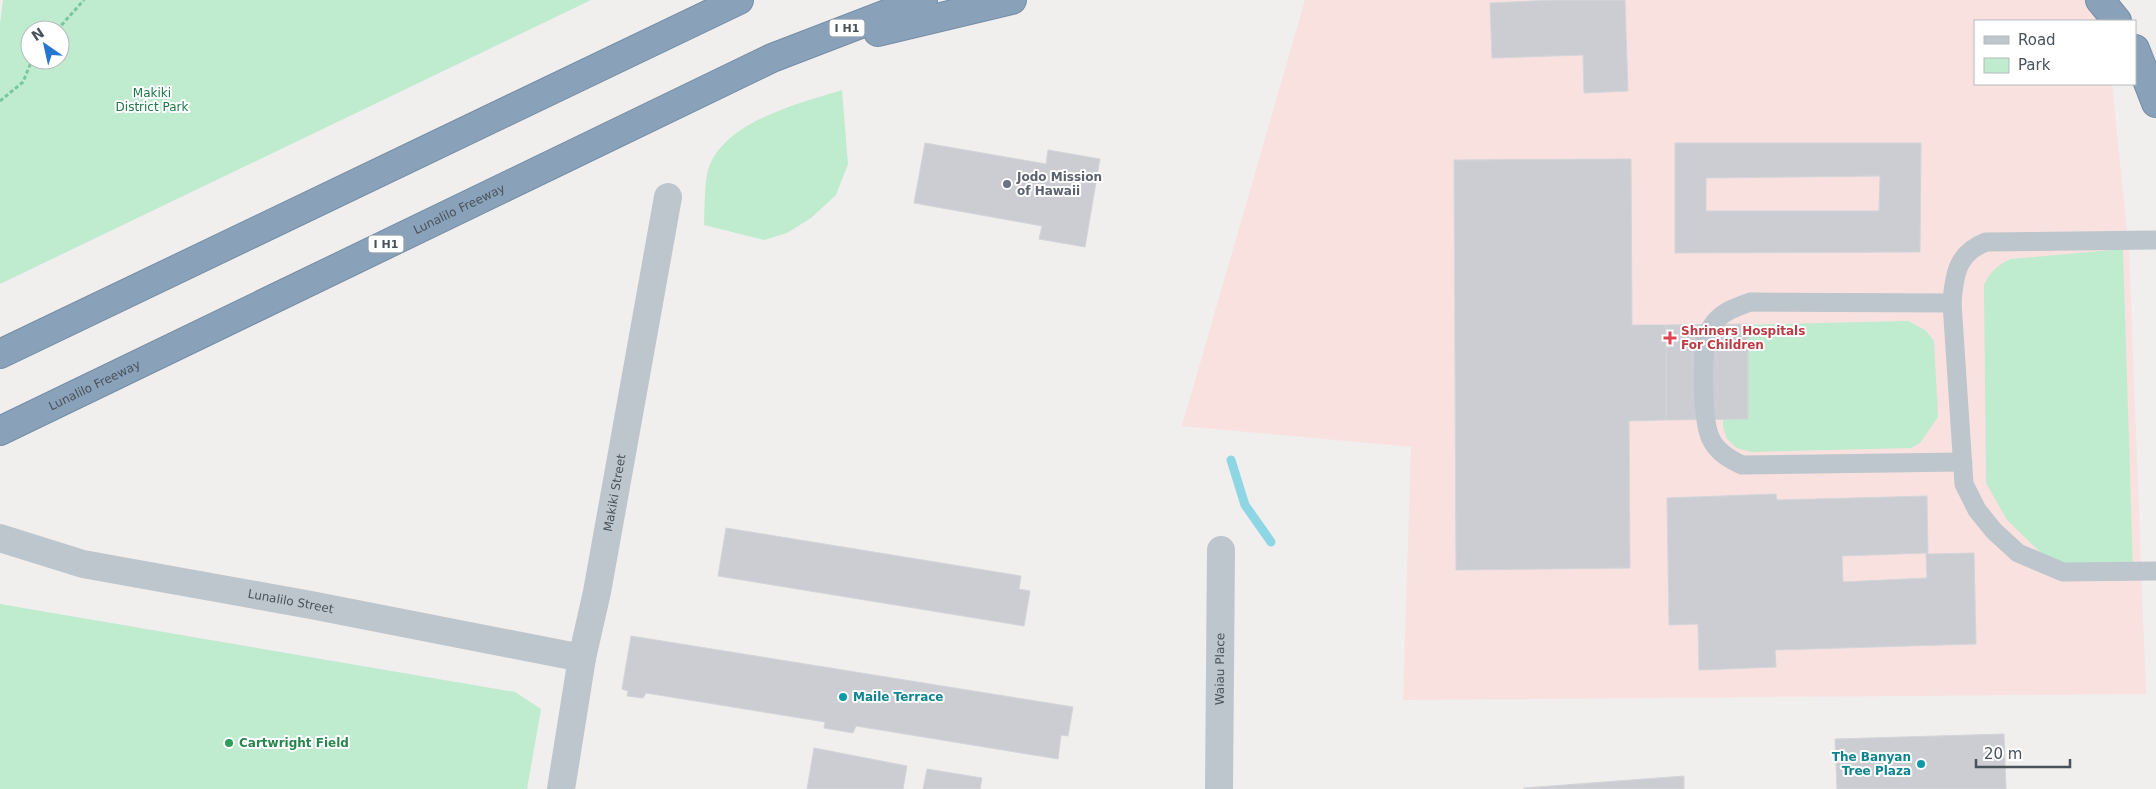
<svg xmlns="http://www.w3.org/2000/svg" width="2156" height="789" font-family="'DejaVu Sans',sans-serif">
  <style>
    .medical { fill: #f9e1e0 }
    .green { fill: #bfebcf; fill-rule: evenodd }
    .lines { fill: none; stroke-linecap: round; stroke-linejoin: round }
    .stream { stroke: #8fd6e5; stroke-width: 9 }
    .building { fill: #cccdd2; stroke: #d2d5d9; fill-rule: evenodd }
    .motorway-casing { stroke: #748da5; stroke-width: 30 }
    .path { stroke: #7ac79f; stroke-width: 3; stroke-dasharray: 4 2.5; stroke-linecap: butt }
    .service { stroke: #bdc6cc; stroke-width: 19 }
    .minor { stroke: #bdc6cc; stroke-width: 28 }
    .motorway { stroke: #89a2ba; stroke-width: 28 }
    .worship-dot { fill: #6b7280; stroke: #fff; stroke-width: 2 }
    .health-dot { fill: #e0444e; stroke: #fff; stroke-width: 2 }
    .culture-dot { fill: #0f9aa8; stroke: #fff; stroke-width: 2 }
    .leisure-dot { fill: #2e9e5b; stroke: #fff; stroke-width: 2 }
    .labels { text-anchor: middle; stroke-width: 4; stroke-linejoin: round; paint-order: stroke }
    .shield { fill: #fff; stroke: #7f868c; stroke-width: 1 }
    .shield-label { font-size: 11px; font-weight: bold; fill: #48525a }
    .park-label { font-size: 12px; fill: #1d7747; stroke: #fff }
    .worship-label { font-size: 12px; font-weight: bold; fill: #5b616d; stroke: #fff; text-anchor: start }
    .street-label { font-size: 12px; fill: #48525a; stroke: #fff }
    .health-label { font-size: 12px; font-weight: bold; fill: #be3a42; stroke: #fff; text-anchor: start }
    .culture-label { font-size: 12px; font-weight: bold; fill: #0d838f; stroke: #fff; text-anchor: start }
    .leisure-label { font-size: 12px; font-weight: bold; fill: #27864d; stroke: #fff; text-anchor: start }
  </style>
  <rect width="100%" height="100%" fill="#f1eeee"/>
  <polygon class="medical" points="1305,0 2103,0 2106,21 1975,21 1975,84 2112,84 2129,250 2146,694 1403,700 1411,447 1182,426"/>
  <g class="green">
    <path d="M 3,0 L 591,0 L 0,284 L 0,24 ZM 30,30 L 60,30 L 60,60 L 30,60 Z"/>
    <path d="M 842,90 L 848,164 L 836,195 L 811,218 L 787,233 L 764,240 L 704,225 C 705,209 704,181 709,167 C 726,121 800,103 842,90 Z"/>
    <path d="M 2123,249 L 2133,571 L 2093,570 L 2046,558 L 2007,520 L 1986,483 L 1984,285 C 1990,272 1997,265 2011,259 Z"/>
    <polygon points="1908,321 1925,330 1934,341 1938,417 1920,443 1911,448 1751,452 1737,448 1727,439 1723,427 1723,351 1738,325"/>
    <polygon points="0,604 515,692 541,709 527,789 0,789"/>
  </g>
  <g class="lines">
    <polyline class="stream" points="1231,460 1245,505 1271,542"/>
  </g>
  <g class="building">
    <polygon points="1555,0 1625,0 1628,91 1584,93 1583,55 1492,58 1490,3"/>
    <polygon points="925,143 1046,164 1048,150 1100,159 1085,247 1039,239 1042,226 914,203"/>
    <path d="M 1675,143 L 1921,143 L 1920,252 L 1675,253 ZM 1880,176 L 1879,211 L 1706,211 L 1706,178 Z"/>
    <polygon points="1631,159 1632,325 1666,325 1666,420 1629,421 1630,568 1456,570 1454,160"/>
    <polygon points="1748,324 1748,419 1666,420 1666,325"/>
    <path d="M 1776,494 L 1777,500 L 1927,496 L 1928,554 L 1974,553 L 1976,644 L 1775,650 L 1776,667 L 1699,670 L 1698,624 L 1669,625 L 1667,498 ZM 1926,553 L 1927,578 L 1843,582 L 1842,556 Z"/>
    <polygon points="726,528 1021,576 1019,589 1030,591 1024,626 718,576"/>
    <polygon points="631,636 1073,707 1068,736 1061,735 1058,759 856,726 853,733 824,728 825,722 646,693 643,698 627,696 628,691 622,689"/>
    <polygon points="2004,734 2006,789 1837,789 1835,739"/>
    <polygon points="814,748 907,766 903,789 807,789"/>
    <polygon points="927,769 982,778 980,789 923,789"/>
    <polygon points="1684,776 1684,789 1524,789 1524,788"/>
  </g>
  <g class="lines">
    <defs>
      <g id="motorway">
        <polyline points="2100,0 2117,21"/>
        <polyline points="878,32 1012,0"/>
        <polyline points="2135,49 2156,103"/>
        <polyline points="0,354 739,0"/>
        <path id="s4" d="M 0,431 L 772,58 L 923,0"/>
      </g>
    </defs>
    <use href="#motorway" class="motorway-casing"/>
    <g class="path">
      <polyline points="57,30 84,0"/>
      <polyline points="0,101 23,82 32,60"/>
    </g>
    <g class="service">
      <path d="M 2156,240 L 1986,242 C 1957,253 1954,275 1952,303 L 1964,484 L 1977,510 L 1994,531 L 2018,553 L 2063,572 L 2156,571"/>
      <path d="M 1952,303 L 1750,302 C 1737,307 1723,311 1714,323 C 1711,327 1707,334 1706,340 C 1702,359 1702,422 1711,439 C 1717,452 1729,459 1742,465 L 1963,462"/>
    </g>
    <g class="minor">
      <path id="s1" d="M 0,538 L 83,564 L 311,605 L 582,658"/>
      <path id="s2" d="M 561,789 L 582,658 L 597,592 L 668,197"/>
      <path id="s3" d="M 1219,789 L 1221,550"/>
    </g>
    <use href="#motorway" class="motorway"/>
  </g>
  <circle class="worship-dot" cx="1007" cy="184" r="5"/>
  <path class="health-dot" d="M1667.5 330.5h5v5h5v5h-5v5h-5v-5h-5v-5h5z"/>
  <g class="culture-dot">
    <circle cx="843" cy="697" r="5"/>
    <circle cx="1921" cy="764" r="5"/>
  </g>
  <circle class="leisure-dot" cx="229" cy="743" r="5"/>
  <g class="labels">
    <g class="shield">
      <rect x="829.5" y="19.5" width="35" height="17" rx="4"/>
      <rect x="368.5" y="235.5" width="35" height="17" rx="4"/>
    </g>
    <g class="shield-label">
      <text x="847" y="32">I H1</text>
      <text x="386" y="248">I H1</text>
    </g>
    <g class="park-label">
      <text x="152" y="97">Makiki<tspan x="152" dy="14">District Park</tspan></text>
    </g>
    <g class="worship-label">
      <text x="1017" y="181">Jodo Mission<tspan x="1017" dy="14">of Hawaii</tspan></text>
    </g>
    <g class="street-label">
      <text dy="4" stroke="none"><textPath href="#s4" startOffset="510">Lunalilo Freeway</textPath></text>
      <text dy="4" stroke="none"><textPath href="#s4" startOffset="105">Lunalilo Freeway</textPath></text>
      <text dy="4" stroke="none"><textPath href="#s2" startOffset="301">Makiki Street</textPath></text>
      <text dy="4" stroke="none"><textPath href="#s1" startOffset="298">Lunalilo Street</textPath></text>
      <text dy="4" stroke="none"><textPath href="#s3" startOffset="120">Waiau Place</textPath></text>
    </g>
    <g class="health-label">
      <text x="1681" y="335">Shriners Hospitals<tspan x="1681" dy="14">For Children</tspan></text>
    </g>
    <g class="culture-label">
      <text x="853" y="701">Maile Terrace</text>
      <text x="1911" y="761" text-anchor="end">The Banyan<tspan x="1911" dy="14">Tree Plaza</tspan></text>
    </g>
    <g class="leisure-label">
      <text x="239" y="747">Cartwright Field</text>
    </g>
  </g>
  <rect x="1974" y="20" width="162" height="65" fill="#ffffff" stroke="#b6babd"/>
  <rect x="1984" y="36" width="25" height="8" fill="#bdc6cc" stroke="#b6babd"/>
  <text x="2018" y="45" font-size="15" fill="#48525a">Road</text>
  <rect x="1984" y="58" width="25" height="15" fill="#bfebcf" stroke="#b6babd"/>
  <text x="2018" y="70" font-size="15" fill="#48525a">Park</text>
  <g transform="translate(45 45) rotate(326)"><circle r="24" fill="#ffffff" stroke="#b6babd"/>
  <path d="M0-4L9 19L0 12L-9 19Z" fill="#2576d3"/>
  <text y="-8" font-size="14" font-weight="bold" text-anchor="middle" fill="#48525a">N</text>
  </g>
  <path d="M1976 759v8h94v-8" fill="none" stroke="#48525a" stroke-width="2.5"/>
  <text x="1984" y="759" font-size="15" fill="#48525a" stroke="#ffffff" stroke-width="4" paint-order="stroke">20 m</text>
</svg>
